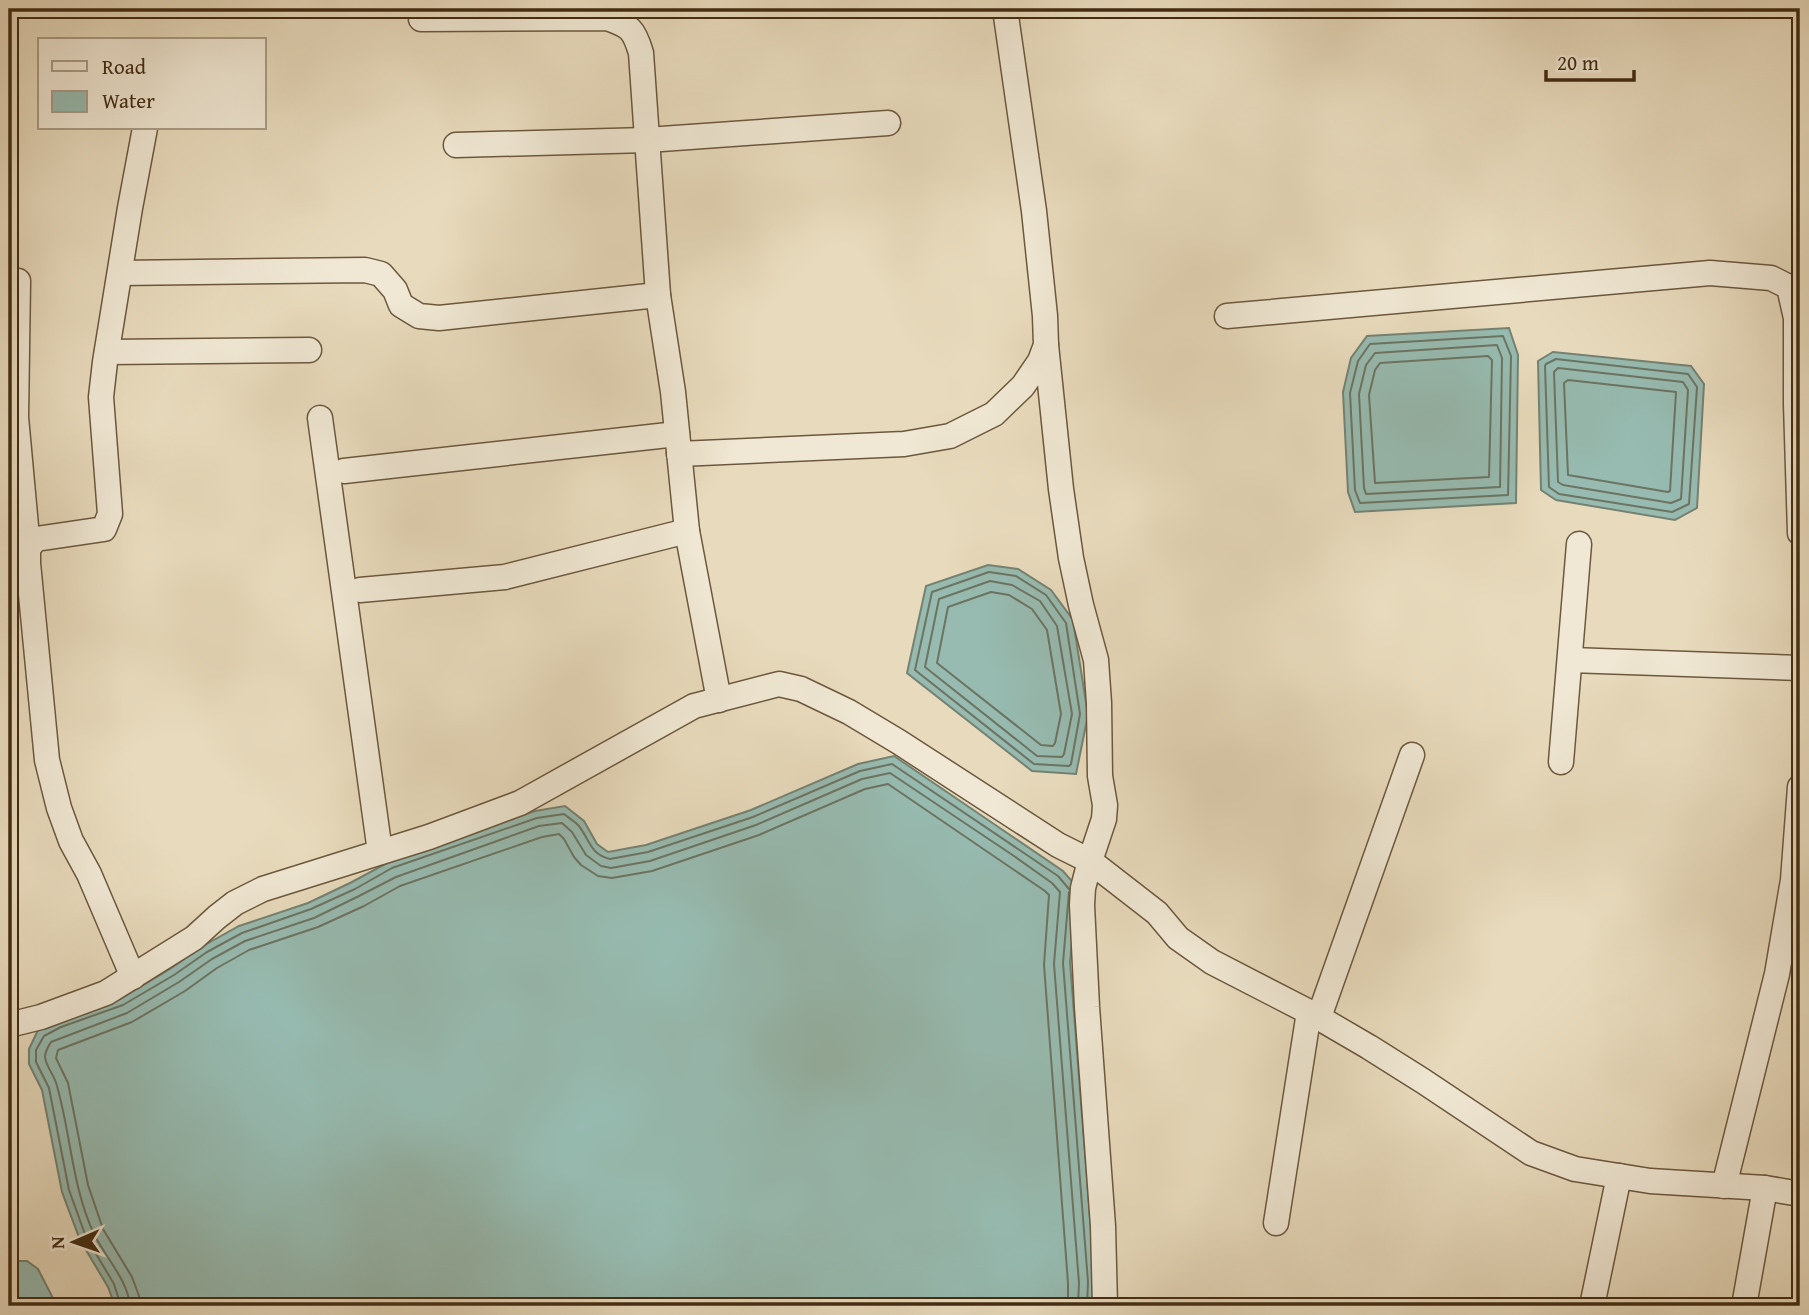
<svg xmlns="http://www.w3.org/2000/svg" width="1809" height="1315" font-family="'Gentium Book Plus',serif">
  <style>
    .water { fill: #97bbb1; stroke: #758272; stroke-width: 2 }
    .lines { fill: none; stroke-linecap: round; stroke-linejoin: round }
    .shore { stroke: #6c7462; stroke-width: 2 }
    .street-casing { stroke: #6c583e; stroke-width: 27 }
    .street { stroke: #f0e8d4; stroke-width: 24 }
  </style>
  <rect width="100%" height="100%" fill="#e8dbbd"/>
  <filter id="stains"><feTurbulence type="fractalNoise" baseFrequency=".00286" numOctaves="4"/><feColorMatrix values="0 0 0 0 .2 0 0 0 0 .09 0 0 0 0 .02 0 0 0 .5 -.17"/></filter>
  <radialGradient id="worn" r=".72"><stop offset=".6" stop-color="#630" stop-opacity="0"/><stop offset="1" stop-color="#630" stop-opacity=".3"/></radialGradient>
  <g class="water">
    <polygon points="1509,328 1518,355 1516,503 1355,512 1348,492 1343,392 1351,358 1367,336"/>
    <polygon points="1553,352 1691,366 1704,384 1697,508 1675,520 1556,500 1541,490 1538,361"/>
    <polygon points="988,565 1018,569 1051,590 1073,620 1088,715 1076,774 1032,771 907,673 926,586"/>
    <polygon points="894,756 1063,871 1077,887 1070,962 1095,1282 1094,1306 115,1306 108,1287 80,1240 62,1192 42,1090 29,1064 29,1049 38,1030 120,999 170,969 203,946 239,926 308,903 352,882 389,862 535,811 565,806 584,821 597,844 608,852 646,845 751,810 858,764"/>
    <polygon points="9,1261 27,1261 38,1269 57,1306 9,1306"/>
  </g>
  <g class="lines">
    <g class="shore">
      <polygon points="1503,336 1511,356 1508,495 1360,503 1355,490 1350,393 1358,361 1370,344"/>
      <polygon points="1497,345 1502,358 1500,487 1366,494 1364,488 1359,394 1366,365 1375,353"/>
      <polygon points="1488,356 1492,360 1489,477 1375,483 1369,395 1375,370 1380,363"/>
      <polygon points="1556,359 1688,374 1697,387 1689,504 1672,512 1559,494 1549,487 1545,366 1546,364"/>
      <polygon points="1558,368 1683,382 1688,390 1681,499 1671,503 1563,485 1558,482 1554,372"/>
      <polygon points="1568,380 1676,392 1670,491 1668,492 1568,475 1564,383"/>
      <polygon points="989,572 1016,576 1046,595 1066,623 1080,714 1071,764 1069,766 1034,764 915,670 932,592"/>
      <polygon points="990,581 1012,585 1040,601 1057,626 1072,714 1064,754 1062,757 1037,756 925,667 939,599"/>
      <polygon points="991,592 1009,595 1032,609 1047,630 1061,714 1055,743 1053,746 1041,745 937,663 948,607"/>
      <polyline points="1069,892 1063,963 1088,1282 1087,1306"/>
      <path d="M 121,1306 L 114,1284 L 86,1237 L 69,1190 L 49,1088 L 36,1062 L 36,1050 L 44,1036 L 61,1027 L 123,1005 L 174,975 L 207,952 L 242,933 L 311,909 L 355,889 L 392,868 L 537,818 L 564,814 C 569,818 574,821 578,825 C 590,839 589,854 610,859 L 648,852 L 753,817 L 860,771 L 892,764 L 1058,876 L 1069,889"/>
      <path d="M 130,1306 C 128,1280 105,1257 94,1234 C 72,1187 71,1135 57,1086 C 55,1076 46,1067 45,1057 C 45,1051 48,1047 51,1042 L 127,1013 L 179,982 L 212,959 L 245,941 L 314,918 L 359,896 L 396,877 L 539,826 L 562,823 L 572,832 L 586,855 L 601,866 L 611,868 L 650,861 L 756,825 L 862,779 L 890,773 L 1014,856 L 1052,883 L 1060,892 L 1054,964 L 1079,1283 L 1078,1306"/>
      <polyline points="140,1306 139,1296 132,1277 103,1229 88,1185 68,1083 56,1058 58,1050 132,1022 185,991 217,968 249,950 318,927 364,906 400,886 542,837 559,834 564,839 574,857 581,865 598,876 612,878 652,871 759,835 865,789 888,784 1045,891 1049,895 1044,965 1068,1283 1068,1306"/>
    </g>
    <defs>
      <g id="street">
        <path d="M 421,19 L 607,18 C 630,26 634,29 641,53 L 658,295 L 673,392 L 687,531 L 719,700"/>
        <polyline points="456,145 647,140 888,123"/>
        <polyline points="120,273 365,270 381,274 395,290 401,305 419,316 439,318 658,295"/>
        <polyline points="18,281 16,417 28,548"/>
        <polyline points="1227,316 1710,273 1771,278 1789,287 1796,318 1796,404 1800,533"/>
        <polyline points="1046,345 1061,489 1071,558 1081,605 1096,660 1099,703 1100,776 1105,805 1104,819 1090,861 1083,888 1082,905 1087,1007 1103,1226 1105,1306"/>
        <polyline points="107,352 309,350"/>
        <polyline points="320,418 380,852"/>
        <polyline points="679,454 904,444 950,436 994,414 1023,386 1040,361 1046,345 1045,316 1034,211 1005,9"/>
        <polyline points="344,471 677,434"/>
        <polyline points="360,590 505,577 687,531"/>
        <polyline points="1570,660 1800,668"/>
        <polyline points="1561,762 1579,544"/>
        <polyline points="133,977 89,874 71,841 59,808 47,760 28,563 28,548 36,539 104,529 110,514 101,397 105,362 130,208 145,128"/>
        <polyline points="1319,1017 1412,755"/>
        <polyline points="9,1025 41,1017 106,993 194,938 217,917 235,903 263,889 429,837 520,803 694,706 779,684 801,689 849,712 899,742 1058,845 1090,861 1157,913 1178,938 1212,962 1309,1012 1369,1047 1423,1081 1531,1153 1575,1169 1650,1181 1765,1188 1800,1194"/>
        <polyline points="1724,1186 1777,974 1793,880 1800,787"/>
        <polyline points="1276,1223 1309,1012"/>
        <polyline points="1592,1306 1619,1176"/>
        <polyline points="1744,1306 1765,1188"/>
      </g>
    </defs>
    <use href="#street" class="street-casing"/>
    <use href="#street" class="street"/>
  </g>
  <rect width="1809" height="1315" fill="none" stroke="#e8dbbd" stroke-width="35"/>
  <rect x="10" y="10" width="1788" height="1294" fill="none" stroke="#422c13" stroke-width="3.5"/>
  <rect x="18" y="18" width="1774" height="1280" fill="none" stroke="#422c13" stroke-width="2"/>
  <rect x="38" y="38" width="228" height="91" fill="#f0e8d4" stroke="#aa9d87" stroke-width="2"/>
  <rect x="52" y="61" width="35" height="10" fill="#f0e8d4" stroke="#aa9d87" stroke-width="2"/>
  <text x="102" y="74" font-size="21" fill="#422c13">Road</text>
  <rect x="52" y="91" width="35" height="21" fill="#97bbb1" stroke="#aa9d87" stroke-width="2"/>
  <text x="102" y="108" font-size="21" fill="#422c13">Water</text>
  <g transform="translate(74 1242) rotate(268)" stroke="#f0e8d4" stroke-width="5" paint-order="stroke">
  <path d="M0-5L12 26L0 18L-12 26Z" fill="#422c13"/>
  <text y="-10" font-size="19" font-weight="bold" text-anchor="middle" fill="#422c13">N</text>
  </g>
  <path d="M1546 70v10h88v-10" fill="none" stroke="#422c13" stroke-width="3.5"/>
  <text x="1557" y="70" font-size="21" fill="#422c13" stroke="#f0e8d4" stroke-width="5" paint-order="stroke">20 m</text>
  <rect width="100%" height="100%" filter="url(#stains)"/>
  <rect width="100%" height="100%" fill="url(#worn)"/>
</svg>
